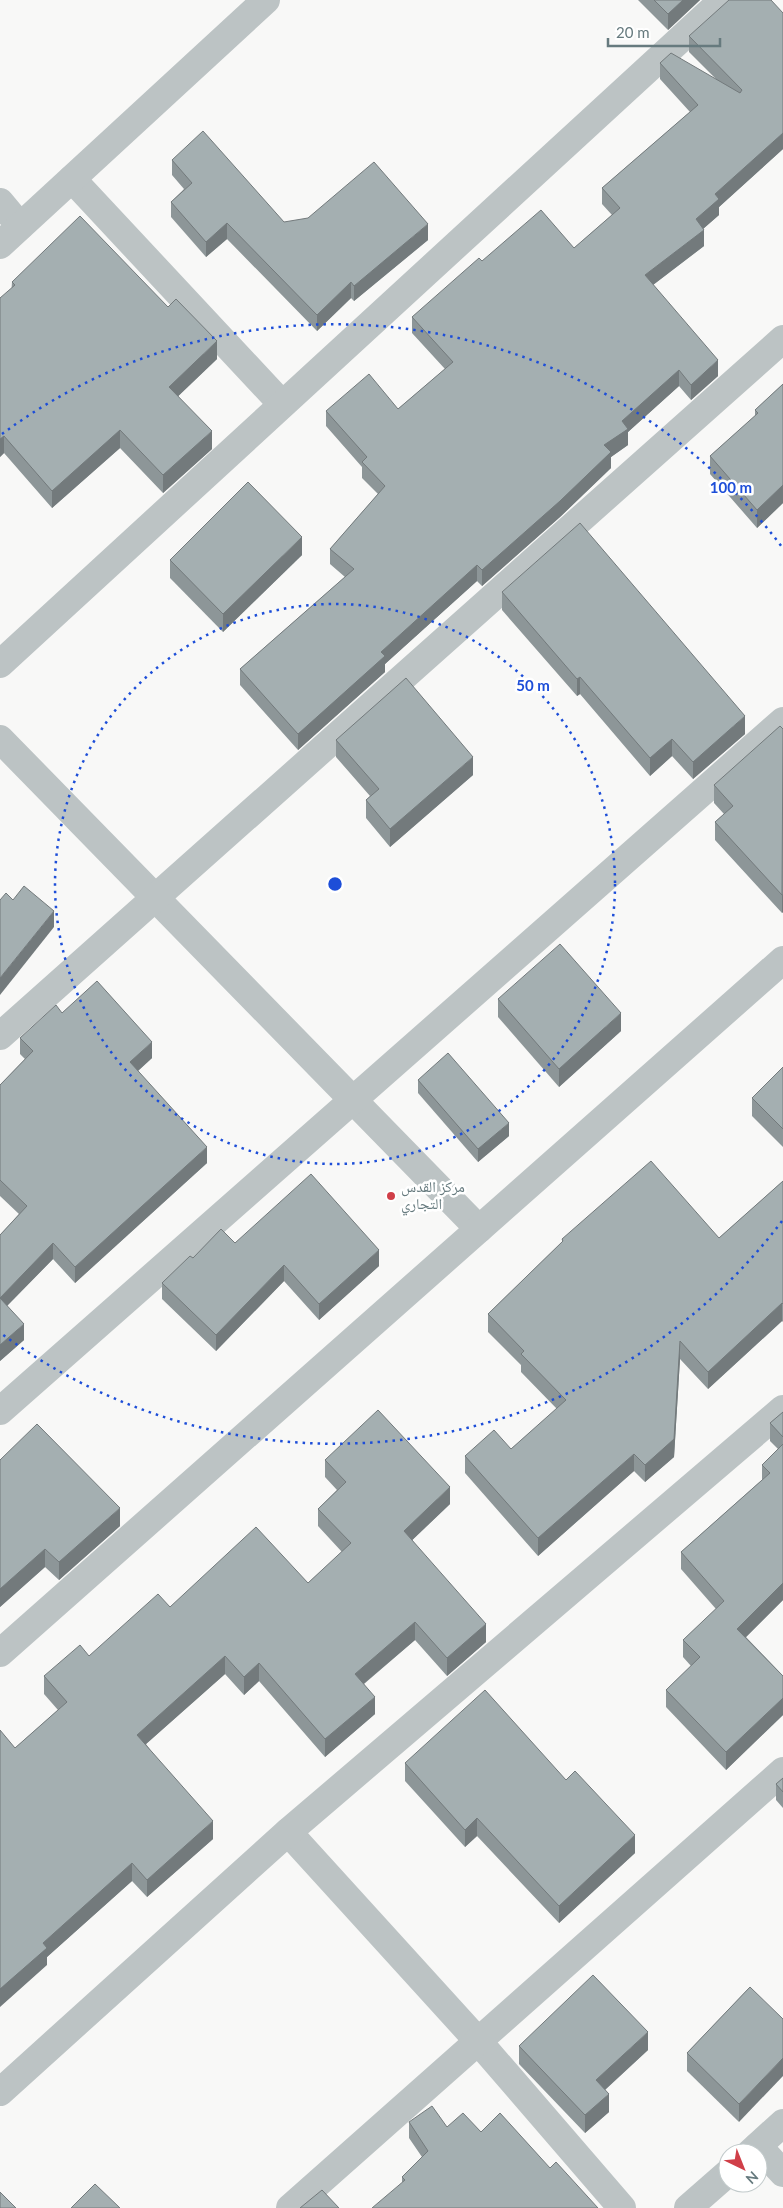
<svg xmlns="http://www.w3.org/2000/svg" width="783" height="2208" font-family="Lato,'Noto Naskh Arabic',sans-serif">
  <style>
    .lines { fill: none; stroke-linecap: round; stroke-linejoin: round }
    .minor { stroke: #bcc3c4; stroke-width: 28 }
    .wall { fill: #8d9698 }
    .shaded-wall { fill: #737a7c }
    .building { fill: #a4afb1; stroke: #737a7c }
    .ring { fill: none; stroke: #1d4ed8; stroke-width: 2.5; stroke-dasharray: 2.5 5 }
    .poi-dot { fill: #d03f48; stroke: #fff; stroke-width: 2 }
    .labels { text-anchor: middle; stroke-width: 5; stroke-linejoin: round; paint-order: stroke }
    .poi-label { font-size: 15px; fill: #667a7e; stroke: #fff; text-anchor: start }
    .centre { fill: #1d4ed8; stroke: #fff; stroke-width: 2.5 }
    .ring-label { font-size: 15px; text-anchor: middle; font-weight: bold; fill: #1d4ed8; stroke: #fff; stroke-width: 5; stroke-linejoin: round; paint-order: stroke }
  </style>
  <rect width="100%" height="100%" fill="#f8f8f7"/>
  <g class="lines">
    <g class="minor">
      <polyline points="72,179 281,403"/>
      <polyline points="0,202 20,226"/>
      <polyline points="0,245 266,0"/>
      <polyline points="0,664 723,0"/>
      <polyline points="0,739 479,1229"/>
      <polyline points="0,1036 783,339"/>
      <polyline points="0,1411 783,721"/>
      <polyline points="0,1653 783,960"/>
      <polyline points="288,1832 478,2041 622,2208"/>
      <polyline points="0,2092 288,1832 783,1409"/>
      <polyline points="758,2146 783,2173"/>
      <polyline points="750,2153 783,2123"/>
      <polyline points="290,2208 783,1771"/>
      <polyline points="688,2208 728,2173"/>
    </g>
  </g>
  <g class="wall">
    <polygon points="638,0 700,0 668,30"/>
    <polygon points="783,13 783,149 719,207 719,215 703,229 704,246 653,285 718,376 691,400 679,386 628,432 628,445 611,457 611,468 560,517 482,586 477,581 385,664 385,672 298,750 240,685 240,669 345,577 330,564 330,549 378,494 362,478 362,467 326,426 326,411 398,409 445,369 412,333 412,317 482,261 574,248 612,215 602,204 602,188 690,112 660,79 660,63 716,79 689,52 689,36"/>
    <polygon points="172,160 284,222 428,240 354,301 351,298 317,331 227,239 206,257 171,217 171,202 184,189 172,175"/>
    <polygon points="12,282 217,359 178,396 212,449 163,493 120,448 52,508 4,453 0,457"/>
    <polygon points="783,384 783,503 757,528 710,474 710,456 755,416 755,410"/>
    <polygon points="302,555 223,632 170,578 170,560"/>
    <polygon points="502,592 745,734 693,779 672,756 650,776 580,694 577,696 502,610"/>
    <polygon points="783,729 783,912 782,913 715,840 715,822 724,814 714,803 714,785"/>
    <polygon points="336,740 473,775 390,847 366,818 366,800 370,796 336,757"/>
    <polygon points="498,999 621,1031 559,1087 498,1017"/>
    <polygon points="62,1013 152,1058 138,1071 207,1163 75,1283 53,1259 7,1306 24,1340 0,1361 0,1235 19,1214 0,1196 0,1085 25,1059 20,1054 20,1038"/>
    <polygon points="783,1067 783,1147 752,1116 752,1098"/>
    <polygon points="418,1080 509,1136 478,1162 418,1093"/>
    <polygon points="783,1181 783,1322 782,1321 708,1389 680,1359 674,1457 645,1482 634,1471 538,1556 465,1473 465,1456 511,1449 557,1409 521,1372 521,1365 488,1332 488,1314 562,1242 562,1239 719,1238"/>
    <polygon points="235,1243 379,1266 319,1320 284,1281 216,1351 162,1299 162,1283 193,1258"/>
    <polygon points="783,1412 783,1600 746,1637 783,1676 783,1715 726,1770 666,1707 666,1690 691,1666 683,1657 683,1640 716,1609 681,1569 681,1552 762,1480 762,1465 778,1449 770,1441 770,1423"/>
    <polygon points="0,1460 120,1526 59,1580 45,1567 0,1607"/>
    <polygon points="325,1460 450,1504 412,1540 486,1642 447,1676 415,1640 364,1684 375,1714 325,1757 259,1681 244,1695 225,1674 146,1744 213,1839 147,1897 132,1881 47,1957 47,1965 15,1748 58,1710 44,1694 44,1676 89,1656 170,1607 308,1583 342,1552 318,1526 318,1509 337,1490 325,1477"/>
    <polygon points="405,1763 566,1780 635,1853 559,1923 477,1836 465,1847 405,1781"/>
    <polygon points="783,1778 783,1808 776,1800 776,1784"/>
    <polygon points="750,1987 739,2122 687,2071 687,2053"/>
    <polygon points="519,2046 648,2050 605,2090 609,2112 585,2133 519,2064"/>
    <polygon points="409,2122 481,2132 550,2168 598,2208 402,2182 402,2177 422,2157 409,2138"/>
  </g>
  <g class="shaded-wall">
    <polygon points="683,0 700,0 668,30 668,14"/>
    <polygon points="783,133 783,149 719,207 719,215 696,235 696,219 715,194"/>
    <polygon points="227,223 227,239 206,257 206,242"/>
    <polygon points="428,224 428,240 354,301 354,286"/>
    <polygon points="704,230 704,246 645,291 645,275"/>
    <polygon points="351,282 351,298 317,331 317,315"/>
    <polygon points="217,341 217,359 169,405 169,387"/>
    <polygon points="718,360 718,376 691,400 691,385"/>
    <polygon points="679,370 679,386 628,432 628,445 611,457 611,468 560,517 482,586 482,570 604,445 622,421"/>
    <polygon points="120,430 120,448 52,508 52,491"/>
    <polygon points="212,431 212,449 163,493 163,475"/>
    <polygon points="4,436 4,453 0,457 0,439"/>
    <polygon points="783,485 783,503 757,528 757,510"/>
    <polygon points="302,537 302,555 223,632 223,614"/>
    <polygon points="477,565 477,581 385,664 385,672 298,750 298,734 381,652"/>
    <polygon points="580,677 580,694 577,696 577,679"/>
    <polygon points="745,716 745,734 693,779 693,762"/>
    <polygon points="672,739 672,756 650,776 650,758"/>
    <polygon points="473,757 473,775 390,847 390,829"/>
    <polygon points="783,894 783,912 782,913 782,895"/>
    <polygon points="54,911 54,927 0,995 0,978"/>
    <polygon points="621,1013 621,1031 559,1087 559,1069"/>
    <polygon points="152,1042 152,1058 130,1078 130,1062"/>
    <polygon points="509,1123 509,1136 478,1162 478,1149"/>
    <polygon points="207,1147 207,1163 75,1283 75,1267"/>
    <polygon points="53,1243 53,1259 0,1313 0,1298"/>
    <polygon points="379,1250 379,1266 319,1320 319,1304"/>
    <polygon points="284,1265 284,1281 216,1351 216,1335"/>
    <polygon points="782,1303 782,1321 708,1389 708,1372"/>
    <polygon points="24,1324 24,1340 0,1361 0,1345"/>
    <polygon points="680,1341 680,1359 674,1457 645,1482 645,1465"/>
    <polygon points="634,1454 634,1471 538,1556 538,1538"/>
    <polygon points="450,1487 450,1504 404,1548 404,1531"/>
    <polygon points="120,1508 120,1526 59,1580 59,1562"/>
    <polygon points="45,1549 45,1567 0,1607 0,1589"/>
    <polygon points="783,1583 783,1600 737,1646 737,1629"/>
    <polygon points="415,1622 415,1640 355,1691 355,1674"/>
    <polygon points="486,1624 486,1642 447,1676 447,1658"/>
    <polygon points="225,1656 225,1674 137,1752 137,1735"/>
    <polygon points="259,1663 259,1681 244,1695 244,1677"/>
    <polygon points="375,1697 375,1714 325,1757 325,1739"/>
    <polygon points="783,1698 783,1715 726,1770 726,1752"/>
    <polygon points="477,1818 477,1836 465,1847 465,1830"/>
    <polygon points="213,1821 213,1839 147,1897 147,1880"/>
    <polygon points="635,1835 635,1853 559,1923 559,1906"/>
    <polygon points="132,1863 132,1881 47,1957 47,1965 0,2007 0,1989 43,1943"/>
    <polygon points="648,2032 648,2050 596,2098 596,2080"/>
    <polygon points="783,2058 783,2076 739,2122 739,2104"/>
    <polygon points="609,2094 609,2112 585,2133 585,2115"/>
  </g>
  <g class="building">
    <polygon points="654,0 683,0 668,14"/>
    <polygon points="729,0 771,0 783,13 783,133 715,194 719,199 696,219 704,230 645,275 718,360 691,385 679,370 622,421 628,429 604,445 611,452 560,501 482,570 477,565 381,652 385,656 298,734 240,669 354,569 330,549 385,486 362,462 367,457 326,411 369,374 398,409 453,362 412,317 479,258 482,261 541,210 574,248 620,208 602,188 698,105 660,63 671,53 740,93 742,90 689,36"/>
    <polygon points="203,131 284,222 308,218 374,162 428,224 354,286 351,282 317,315 227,223 206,242 171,202 192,183 172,160"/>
    <polygon points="80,216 168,307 176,299 217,341 169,387 212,431 163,475 120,430 52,491 4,436 0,439 0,298 15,285 12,282"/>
    <polygon points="783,384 783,485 757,510 710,456 758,413 755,410"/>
    <polygon points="248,482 302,537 223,614 170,560"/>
    <polygon points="580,523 745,716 693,762 672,739 650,758 580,677 577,679 502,592"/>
    <polygon points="406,678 473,757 390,829 366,800 379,789 336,740"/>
    <polygon points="780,726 783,729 782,895 715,822 733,806 714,785"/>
    <polygon points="24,886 54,911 0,978 0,900 6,893 13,900"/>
    <polygon points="560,944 621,1013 559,1069 498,999"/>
    <polygon points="97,981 152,1042 130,1062 207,1147 75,1267 53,1243 0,1298 0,1235 27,1206 0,1180 0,1085 33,1051 20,1038 56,1005 62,1013"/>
    <polygon points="448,1053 509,1123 478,1149 418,1080"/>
    <polygon points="783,1067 783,1129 752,1098"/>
    <polygon points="651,1161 719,1238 783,1181 783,1304 782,1303 708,1372 680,1341 674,1439 645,1465 634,1454 538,1538 465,1456 494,1430 511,1449 566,1400 521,1354 524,1351 488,1314 563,1241 562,1239"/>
    <polygon points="311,1174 379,1250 319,1304 284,1265 216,1335 162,1283 190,1256 193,1258 221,1229 235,1243"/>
    <polygon points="0,1298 24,1324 0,1345"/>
    <polygon points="378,1410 450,1487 404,1531 486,1624 447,1658 415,1622 355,1674 375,1697 325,1739 259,1663 244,1677 225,1656 137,1735 213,1821 147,1880 132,1863 43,1943 47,1948 0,1989 0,1730 15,1748 67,1702 44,1676 80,1645 89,1656 158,1594 170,1607 256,1527 308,1583 351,1543 318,1509 346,1482 325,1460"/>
    <polygon points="783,1412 783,1437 770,1423"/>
    <polygon points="37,1424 120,1508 59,1562 45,1549 0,1589 0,1460"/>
    <polygon points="783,1444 783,1583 737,1629 783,1676 783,1698 726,1752 666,1690 700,1657 683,1640 724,1601 681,1552 770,1473 762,1465"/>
    <polygon points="485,1690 566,1780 575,1771 635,1835 559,1906 477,1818 465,1830 405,1763"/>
    <polygon points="783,1778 783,1792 776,1784"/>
    <polygon points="593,1975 648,2032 596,2080 609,2094 585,2115 519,2046"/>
    <polygon points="750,1987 783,2019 783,2058 739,2104 687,2053"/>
    <polygon points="432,2106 447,2127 463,2113 481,2132 500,2113 550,2168 556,2162 598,2208 372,2208 405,2180 402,2177 428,2151 409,2122"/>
    <polygon points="95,2184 120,2208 71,2208"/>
    <polygon points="322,2190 339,2208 300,2208"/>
    <polygon points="0,2192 16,2208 0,2208"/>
  </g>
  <g class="ring">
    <circle cx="335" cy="884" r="280"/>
    <path d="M782 1221A560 560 0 0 1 2 1334M2 434A560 560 0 0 1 782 547"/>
  </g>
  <circle class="poi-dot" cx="391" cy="1196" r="5"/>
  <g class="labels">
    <g class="poi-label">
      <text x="401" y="1192">مركز القدس<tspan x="401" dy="17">التجاري</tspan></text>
    </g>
  </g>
  <circle cx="335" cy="884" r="8" class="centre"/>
  <g class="ring-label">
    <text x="731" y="493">100 m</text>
    <text x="533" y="691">50 m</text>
  </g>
  <g transform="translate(743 2168) rotate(137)"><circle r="24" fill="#ffffff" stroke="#c2cacb"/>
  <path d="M0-4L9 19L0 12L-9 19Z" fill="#d03f48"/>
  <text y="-8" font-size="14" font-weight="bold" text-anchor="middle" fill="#667a7e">N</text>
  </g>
  <path d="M608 38v8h112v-8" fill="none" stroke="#667a7e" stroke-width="2.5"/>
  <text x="616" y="38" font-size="15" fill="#667a7e" stroke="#ffffff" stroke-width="4" paint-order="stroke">20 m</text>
</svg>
